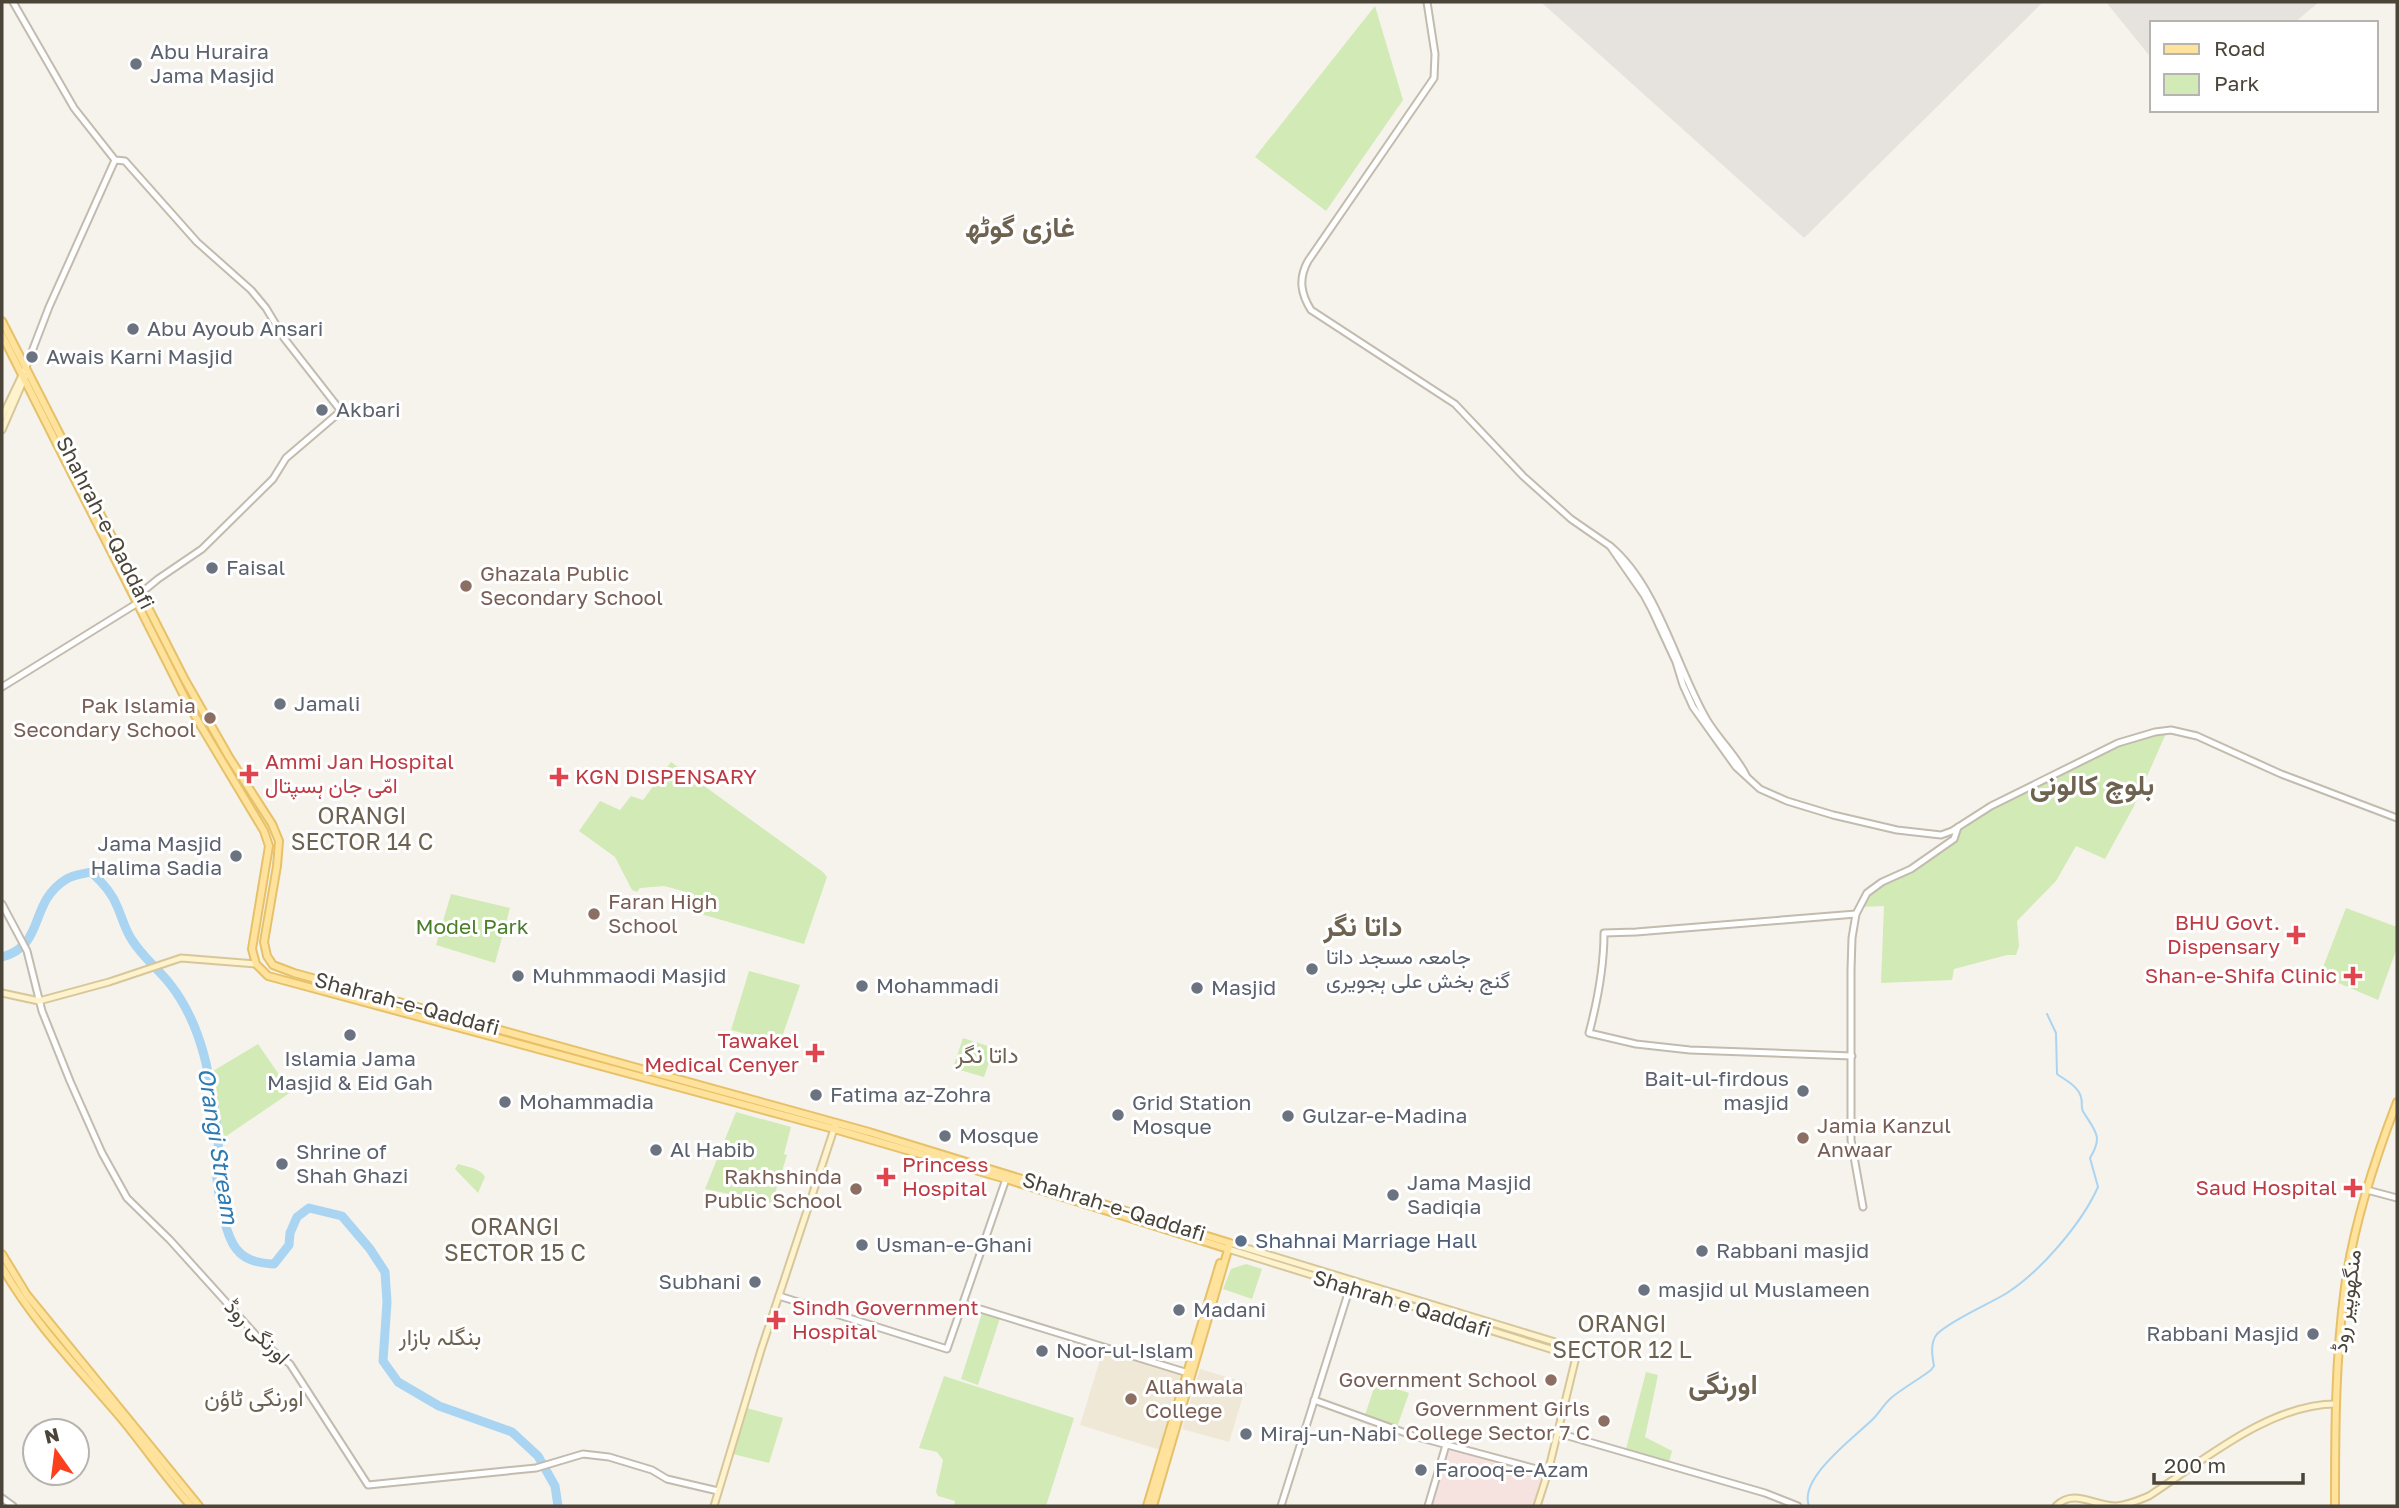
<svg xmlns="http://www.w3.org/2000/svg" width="2399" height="1508" font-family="'Golos Text',Vazirmatn,sans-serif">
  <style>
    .industrial { fill: #e6e2dd }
    .education { fill: #efe8d6 }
    .medical { fill: #f6e3e0 }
    .green { fill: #d2eab5 }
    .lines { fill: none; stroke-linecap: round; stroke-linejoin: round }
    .stream { stroke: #a9d4f2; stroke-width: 2 }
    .river { stroke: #a9d4f2; stroke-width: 9 }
    .tertiary-casing { stroke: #c2bbae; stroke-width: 9 }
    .secondary-casing { stroke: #d6c79b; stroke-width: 9 }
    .primary-casing { stroke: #e6c16a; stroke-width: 10 }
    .tertiary { stroke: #fff; stroke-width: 5 }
    .secondary { stroke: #fff3cd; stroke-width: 5 }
    .primary { stroke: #ffe39c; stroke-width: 6 }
    .worship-dot { fill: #6b7280; stroke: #fff; stroke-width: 2.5 }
    .education-dot { fill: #8d6e63; stroke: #fff; stroke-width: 2.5 }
    .health-dot { fill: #e0444e; stroke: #fff; stroke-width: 2.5 }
    .service-dot { fill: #5c6f8a; stroke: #fff; stroke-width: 2.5 }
    .labels { text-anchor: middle; stroke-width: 6; stroke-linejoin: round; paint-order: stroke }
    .worship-label { font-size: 21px; fill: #5b616d; stroke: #fff; text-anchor: start }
    .street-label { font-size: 21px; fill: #4b4439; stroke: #fff }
    .education-label { font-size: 21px; fill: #785e54; stroke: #fff; text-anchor: start }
    .health-label { font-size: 21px; fill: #be3a42; stroke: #fff; text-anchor: start }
    .park-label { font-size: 21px; fill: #4a7f2a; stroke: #fff }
    .service-label { font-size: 21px; fill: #4e5e75; stroke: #fff; text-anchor: start }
    .neighbourhood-label { font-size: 23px; fill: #6e6250; stroke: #fff }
    .water-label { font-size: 23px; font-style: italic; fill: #2e7ab2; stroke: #fff }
    .district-label { font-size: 28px; font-weight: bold; fill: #6e6250; stroke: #fff }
  </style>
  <rect width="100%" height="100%" fill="#f6f3ec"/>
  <g class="industrial">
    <polygon points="1541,2 2043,2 1804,238"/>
    <polygon points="2106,2 2319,2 2294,23 2152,23 2152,59"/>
  </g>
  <g class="education">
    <polygon points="1103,1350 1181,1373 1160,1450 1080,1425"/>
    <polygon points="1200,1369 1247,1383 1229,1442 1182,1429"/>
  </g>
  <polygon class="medical" points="1446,1445 1548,1472 1537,1506 1429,1506"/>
  <g class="green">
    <polygon points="1375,6 1403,100 1326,211 1255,157"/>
    <polygon points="2167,731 2134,806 2105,859 2076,846 2056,881 2017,921 2019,946 2016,955 2007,955 1954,969 1952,980 1881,983 1884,906 1860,907 1867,893 1882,882 1912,869 1954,839 1958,827 1991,806 2119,743"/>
    <polygon points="671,762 823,872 827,877 804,944 694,912 694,894 664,886 640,888 637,892 632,890 615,857 579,831 600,801 620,810 631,796 643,800"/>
    <polygon points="451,894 510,908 495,963 436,945"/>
    <polygon points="2346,908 2397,927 2397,948 2378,1000 2320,975"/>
    <polygon points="749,971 800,985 780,1043 731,1030"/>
    <polygon points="963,1038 994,1048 984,1077 953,1068"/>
    <polygon points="258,1044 291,1092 222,1139 213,1071"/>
    <polygon points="736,1112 791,1127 784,1154 787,1155 772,1203 705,1189"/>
    <path d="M 458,1164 C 467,1167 480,1168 485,1177 L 478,1193 L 455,1169 Z"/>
    <polygon points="1246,1264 1262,1269 1252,1299 1223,1289 1231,1269"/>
    <polygon points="983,1310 1001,1315 978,1385 961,1379"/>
    <polygon points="1646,1372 1658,1375 1645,1437 1672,1451 1669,1462 1626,1449"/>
    <polygon points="944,1376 1074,1418 1046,1506 954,1506 955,1501 938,1496 936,1492 943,1460 937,1452 919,1448"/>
    <polygon points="1376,1382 1409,1393 1396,1430 1364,1418"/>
    <polygon points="743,1407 783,1418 769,1463 729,1453"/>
  </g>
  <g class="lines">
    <path class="stream" d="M 1809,1506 C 1798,1478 1856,1436 1873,1419 C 1880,1412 1884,1404 1891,1398 C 1903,1388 1918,1380 1931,1370 L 1934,1366 C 1932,1355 1930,1343 1937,1334 C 1951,1320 1989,1304 2007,1293 C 2041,1271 2082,1223 2098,1187 L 2090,1158 C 2103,1137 2096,1132 2084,1113 C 2080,1108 2083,1103 2081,1097 C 2078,1086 2065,1080 2057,1074 L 2056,1033 L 2047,1014"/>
    <path class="river" d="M 2,957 C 46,945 28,904 65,880 C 72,875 83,874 91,872 C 101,881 112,893 117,906 C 122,917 125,930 132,940 C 142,956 158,969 170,984 C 204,1027 211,1082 218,1135 C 220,1145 216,1156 216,1166 C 217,1187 223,1226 233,1244 C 242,1260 257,1263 274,1264 L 289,1245 L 290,1233 L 297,1217 L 309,1208 L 342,1216 L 370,1249 L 385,1272 L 387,1302 L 383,1361 L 398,1382 L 439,1406 L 512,1432 L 538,1456 L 555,1486 L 558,1506"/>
    <defs>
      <g id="tertiary">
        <path d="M 1427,2 L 1435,54 L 1434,78 L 1308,261 C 1298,279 1301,294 1311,310 L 1455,404 L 1523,476 L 1571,519 L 1610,546"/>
        <polyline points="26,367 49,307 115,160"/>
        <polyline points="2,687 136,604 141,593 158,579 202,549 273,479 286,458 341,411 284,338 266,308 251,290 197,242 125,161 115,160 74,108 13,2"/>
        <path d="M 1747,777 C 1737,756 1719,740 1707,720 C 1676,667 1658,586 1610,546 L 1644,595 L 1652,610 L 1676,662 L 1683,685 L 1693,707 L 1736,767 L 1760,789 L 1787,801 L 1833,815 L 1897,830 L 1941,835 L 1952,831 L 1991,806 L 2118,743 L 2155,732 L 2171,730 L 2197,736 L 2281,774 L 2397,818"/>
        <polyline points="2,904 27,951 42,1011 70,1081 102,1153 127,1198 170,1240 264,1344 290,1364 368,1485 536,1468 583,1454 609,1457 652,1470 667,1479 718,1491"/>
        <path d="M 1852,1056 L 1690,1050 L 1636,1044 L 1589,1033 C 1598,999 1604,968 1604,933 L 1636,932 L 1856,914"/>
        <polyline points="2367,1190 2397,1198"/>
        <polyline points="1863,1207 1851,1140 1851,970 1852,938 1856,914 1867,893 1882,882 1911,869 1954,839 1958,827"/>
        <polyline points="779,1296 947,1349 1006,1179"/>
        <polyline points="964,1304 1188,1373"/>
        <polyline points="1314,1400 1414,1436 1548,1472"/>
        <polyline points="1558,1433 1765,1493 1798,1506"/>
        <polyline points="2,1498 13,1506"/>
        <polyline points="1281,1506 1350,1287"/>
        <polyline points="1428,1506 1446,1445"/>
      </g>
      <g id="secondary">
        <polyline points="2,417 26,367"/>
        <polyline points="2,430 25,377"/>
        <polyline points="2,993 39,1001 109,982 181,958 256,964"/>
        <polyline points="1230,1243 1578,1349"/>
        <polyline points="1228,1249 1576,1357 1548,1472 1537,1506"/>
        <polyline points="714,1506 761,1350 835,1126"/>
        <path d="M 2056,1506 C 2074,1488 2094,1506 2116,1506 C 2128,1505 2139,1500 2149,1496 C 2203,1461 2269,1404 2336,1404"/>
      </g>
      <g id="primary">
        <polyline points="2,321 185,680 229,757 272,824 279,841 277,866 264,942 267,956 273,965 294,973 869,1132 1230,1243 1153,1506"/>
        <polyline points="2,335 189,706 264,831 269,846 252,949 256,964 268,976 834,1129 1006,1179 1228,1249"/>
        <polyline points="2,1254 27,1295 199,1506"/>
        <path d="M 2,1267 C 33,1322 80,1370 121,1418 C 145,1447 166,1478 191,1506"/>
        <polyline points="1147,1506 1220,1263"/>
        <path d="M 2335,1506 C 2335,1433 2335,1360 2345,1287 C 2353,1226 2375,1159 2397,1102"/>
      </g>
    </defs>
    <use href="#tertiary" class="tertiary-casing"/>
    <use href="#secondary" class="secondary-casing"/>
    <use href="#primary" class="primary-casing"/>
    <use href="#tertiary" class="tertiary"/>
    <use href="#secondary" class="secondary"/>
    <use href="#primary" class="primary"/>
  </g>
  <g class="worship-dot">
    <circle cx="136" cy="64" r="7"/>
    <circle cx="133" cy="329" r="7"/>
    <circle cx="32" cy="357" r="7"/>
    <circle cx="322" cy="410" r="7"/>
    <circle cx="212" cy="568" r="7"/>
    <circle cx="280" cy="704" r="7"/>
    <circle cx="236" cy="856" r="7"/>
    <circle cx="1312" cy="969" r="7"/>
    <circle cx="518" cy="976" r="7"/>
    <circle cx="862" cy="986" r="7"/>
    <circle cx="1197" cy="988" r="7"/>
    <circle cx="350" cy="1035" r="7"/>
    <circle cx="1803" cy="1091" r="7"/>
    <circle cx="816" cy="1095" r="7"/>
    <circle cx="505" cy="1102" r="7"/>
    <circle cx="1118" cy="1115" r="7"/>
    <circle cx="1288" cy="1116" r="7"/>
    <circle cx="945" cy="1136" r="7"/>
    <circle cx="656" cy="1150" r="7"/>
    <circle cx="282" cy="1164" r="7"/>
    <circle cx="1393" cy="1195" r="7"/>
    <circle cx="862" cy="1245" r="7"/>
    <circle cx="1702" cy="1251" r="7"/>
    <circle cx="755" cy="1282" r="7"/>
    <circle cx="1644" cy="1290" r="7"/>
    <circle cx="1179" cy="1310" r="7"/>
    <circle cx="2313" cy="1334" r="7"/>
    <circle cx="1042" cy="1351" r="7"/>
    <circle cx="1246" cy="1434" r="7"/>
    <circle cx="1421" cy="1470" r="7"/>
  </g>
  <g class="education-dot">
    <circle cx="466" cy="586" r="7"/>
    <circle cx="210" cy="718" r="7"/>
    <circle cx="594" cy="914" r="7"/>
    <circle cx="1803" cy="1138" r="7"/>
    <circle cx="856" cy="1189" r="7"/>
    <circle cx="1551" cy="1380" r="7"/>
    <circle cx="1131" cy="1399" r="7"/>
    <circle cx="1604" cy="1421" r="7"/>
  </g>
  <g class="health-dot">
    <path d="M245.5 763.5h7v7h7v7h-7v7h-7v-7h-7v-7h7z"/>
    <path d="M555.5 766.5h7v7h7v7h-7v7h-7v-7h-7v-7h7z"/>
    <path d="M2292.5 924.5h7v7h7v7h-7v7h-7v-7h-7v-7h7z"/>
    <path d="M2349.5 965.5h7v7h7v7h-7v7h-7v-7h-7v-7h7z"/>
    <path d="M811.5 1042.5h7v7h7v7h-7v7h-7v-7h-7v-7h7z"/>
    <path d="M882.5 1166.5h7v7h7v7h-7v7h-7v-7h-7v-7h7z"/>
    <path d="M2349.5 1177.5h7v7h7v7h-7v7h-7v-7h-7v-7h7z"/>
    <path d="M772.5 1309.5h7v7h7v7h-7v7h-7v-7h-7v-7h7z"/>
  </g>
  <circle class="service-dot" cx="1241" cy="1241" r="7"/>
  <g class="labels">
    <g class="worship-label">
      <text x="150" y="59">Abu Huraira<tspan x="150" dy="24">Jama Masjid</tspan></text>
      <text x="147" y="336">Abu Ayoub Ansari</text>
      <text x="46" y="364">Awais Karni Masjid</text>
      <text x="336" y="417">Akbari</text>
      <text x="226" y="575">Faisal</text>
      <text x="294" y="711">Jamali</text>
      <text x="222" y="851" text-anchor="end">Jama Masjid<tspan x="222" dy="24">Halima Sadia</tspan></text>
      <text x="1326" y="964">جامعہ مسجد داتا<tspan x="1326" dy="24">گنج بخش علی ہجویری</tspan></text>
      <text x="532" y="983">Muhmmaodi Masjid</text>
      <text x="876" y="993">Mohammadi</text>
      <text x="1211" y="995">Masjid</text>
      <text x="350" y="1066" text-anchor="middle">Islamia Jama<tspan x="350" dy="24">Masjid &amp; Eid Gah</tspan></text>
      <text x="1789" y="1086" text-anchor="end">Bait-ul-firdous<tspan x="1789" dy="24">masjid</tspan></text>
      <text x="830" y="1102">Fatima az-Zohra</text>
      <text x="519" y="1109">Mohammadia</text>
      <text x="1132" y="1110">Grid Station<tspan x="1132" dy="24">Mosque</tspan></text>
      <text x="1302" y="1123">Gulzar-e-Madina</text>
      <text x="959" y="1143">Mosque</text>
      <text x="670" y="1157">Al Habib</text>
      <text x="296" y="1159">Shrine of<tspan x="296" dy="24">Shah Ghazi</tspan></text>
      <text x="1407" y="1190">Jama Masjid<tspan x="1407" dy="24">Sadiqia</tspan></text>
      <text x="876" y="1252">Usman-e-Ghani</text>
      <text x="1716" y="1258">Rabbani masjid</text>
      <text x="741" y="1289" text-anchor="end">Subhani</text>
      <text x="1658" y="1297">masjid ul Muslameen</text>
      <text x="1193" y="1317">Madani</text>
      <text x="2299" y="1341" text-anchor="end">Rabbani Masjid</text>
      <text x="1056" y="1358">Noor-ul-Islam</text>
      <text x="1260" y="1441">Miraj-un-Nabi</text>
      <text x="1435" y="1477">Farooq-e-Azam</text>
    </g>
    <g class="street-label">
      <text transform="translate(105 523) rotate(63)" y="7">Shahrah-e-Qaddafi</text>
      <text transform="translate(407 1004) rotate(15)" y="7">Shahrah-e-Qaddafi</text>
      <text transform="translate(1114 1207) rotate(17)" y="7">Shahrah-e-Qaddafi</text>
      <text transform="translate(2347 1301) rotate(-82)" y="7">منگھوپیر روڈ</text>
      <text transform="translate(1402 1304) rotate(17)" y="7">Shahrah e Qaddafi</text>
      <text transform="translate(257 1332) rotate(45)" y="7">اورنگی روڈ</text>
    </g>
    <g class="education-label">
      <text x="480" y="581">Ghazala Public<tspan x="480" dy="24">Secondary School</tspan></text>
      <text x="196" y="713" text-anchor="end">Pak Islamia<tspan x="196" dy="24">Secondary School</tspan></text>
      <text x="608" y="909">Faran High<tspan x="608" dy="24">School</tspan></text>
      <text x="1817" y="1133">Jamia Kanzul<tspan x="1817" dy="24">Anwaar</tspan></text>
      <text x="842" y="1184" text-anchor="end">Rakhshinda<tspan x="842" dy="24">Public School</tspan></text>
      <text x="1537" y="1387" text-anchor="end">Government School</text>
      <text x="1145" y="1394">Allahwala<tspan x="1145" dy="24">College</tspan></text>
      <text x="1590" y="1416" text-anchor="end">Government Girls<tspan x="1590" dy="24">College Sector 7 C</tspan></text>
    </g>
    <g class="health-label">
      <text x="265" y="769">Ammi Jan Hospital<tspan x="265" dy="24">امّی جان ہسپتال</tspan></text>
      <text x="575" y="784">KGN DISPENSARY</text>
      <text x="2280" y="930" text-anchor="end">BHU Govt.<tspan x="2280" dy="24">Dispensary</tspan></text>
      <text x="2337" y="983" text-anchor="end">Shan-e-Shifa Clinic</text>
      <text x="799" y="1048" text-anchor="end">Tawakel<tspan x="799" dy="24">Medical Cenyer</tspan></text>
      <text x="902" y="1172">Princess<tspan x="902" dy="24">Hospital</tspan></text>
      <text x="2337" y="1195" text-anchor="end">Saud Hospital</text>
      <text x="792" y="1315">Sindh Government<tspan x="792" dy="24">Hospital</tspan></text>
    </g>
    <g class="park-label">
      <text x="472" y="934">Model Park</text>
    </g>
    <g class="service-label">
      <text x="1255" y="1248">Shahnai Marriage Hall</text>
    </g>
    <g class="neighbourhood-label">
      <text x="362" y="824">ORANGI<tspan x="362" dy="26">SECTOR 14 C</tspan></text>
      <text x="987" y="1063">داتا نگر</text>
      <text x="515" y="1235">ORANGI<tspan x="515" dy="26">SECTOR 15 C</tspan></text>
      <text x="1622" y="1332">ORANGI<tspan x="1622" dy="26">SECTOR 12 L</tspan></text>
      <text x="440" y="1345">بنگلہ بازار</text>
      <text x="254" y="1406">اورنگی ٹاؤن</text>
    </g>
    <g class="water-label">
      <text transform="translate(218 1146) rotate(81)" y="8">Orangi Stream</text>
    </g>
    <g class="district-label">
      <text x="1020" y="237">غازی گوٹھ</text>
      <text x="2092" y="795">بلوچ کالونی</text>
      <text x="1363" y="936">داتا نگر</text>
      <text x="1723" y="1394">اورنگی</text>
    </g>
  </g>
  <rect width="2399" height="1508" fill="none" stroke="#4b4439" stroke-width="7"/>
  <rect x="2150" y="21" width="228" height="91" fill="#ffffff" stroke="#b7b4b0" stroke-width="2"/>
  <rect x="2164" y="44" width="35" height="10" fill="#ffe39c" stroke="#b7b4b0" stroke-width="2"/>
  <text x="2214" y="56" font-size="21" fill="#4b4439">Road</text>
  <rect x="2164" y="74" width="35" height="21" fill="#d2eab5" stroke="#b7b4b0" stroke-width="2"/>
  <text x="2214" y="91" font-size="21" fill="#4b4439">Park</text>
  <g transform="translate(56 1452) rotate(346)"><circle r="33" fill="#ffffff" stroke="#b7b4b0" stroke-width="2"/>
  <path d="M0-5L12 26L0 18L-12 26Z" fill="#fc3f1d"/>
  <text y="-10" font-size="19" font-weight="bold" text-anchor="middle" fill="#4b4439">N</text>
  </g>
  <path d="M2154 1473v10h149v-10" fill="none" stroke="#4b4439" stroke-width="3.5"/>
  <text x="2164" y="1473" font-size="21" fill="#4b4439" stroke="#ffffff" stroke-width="5" paint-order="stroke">200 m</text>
</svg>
